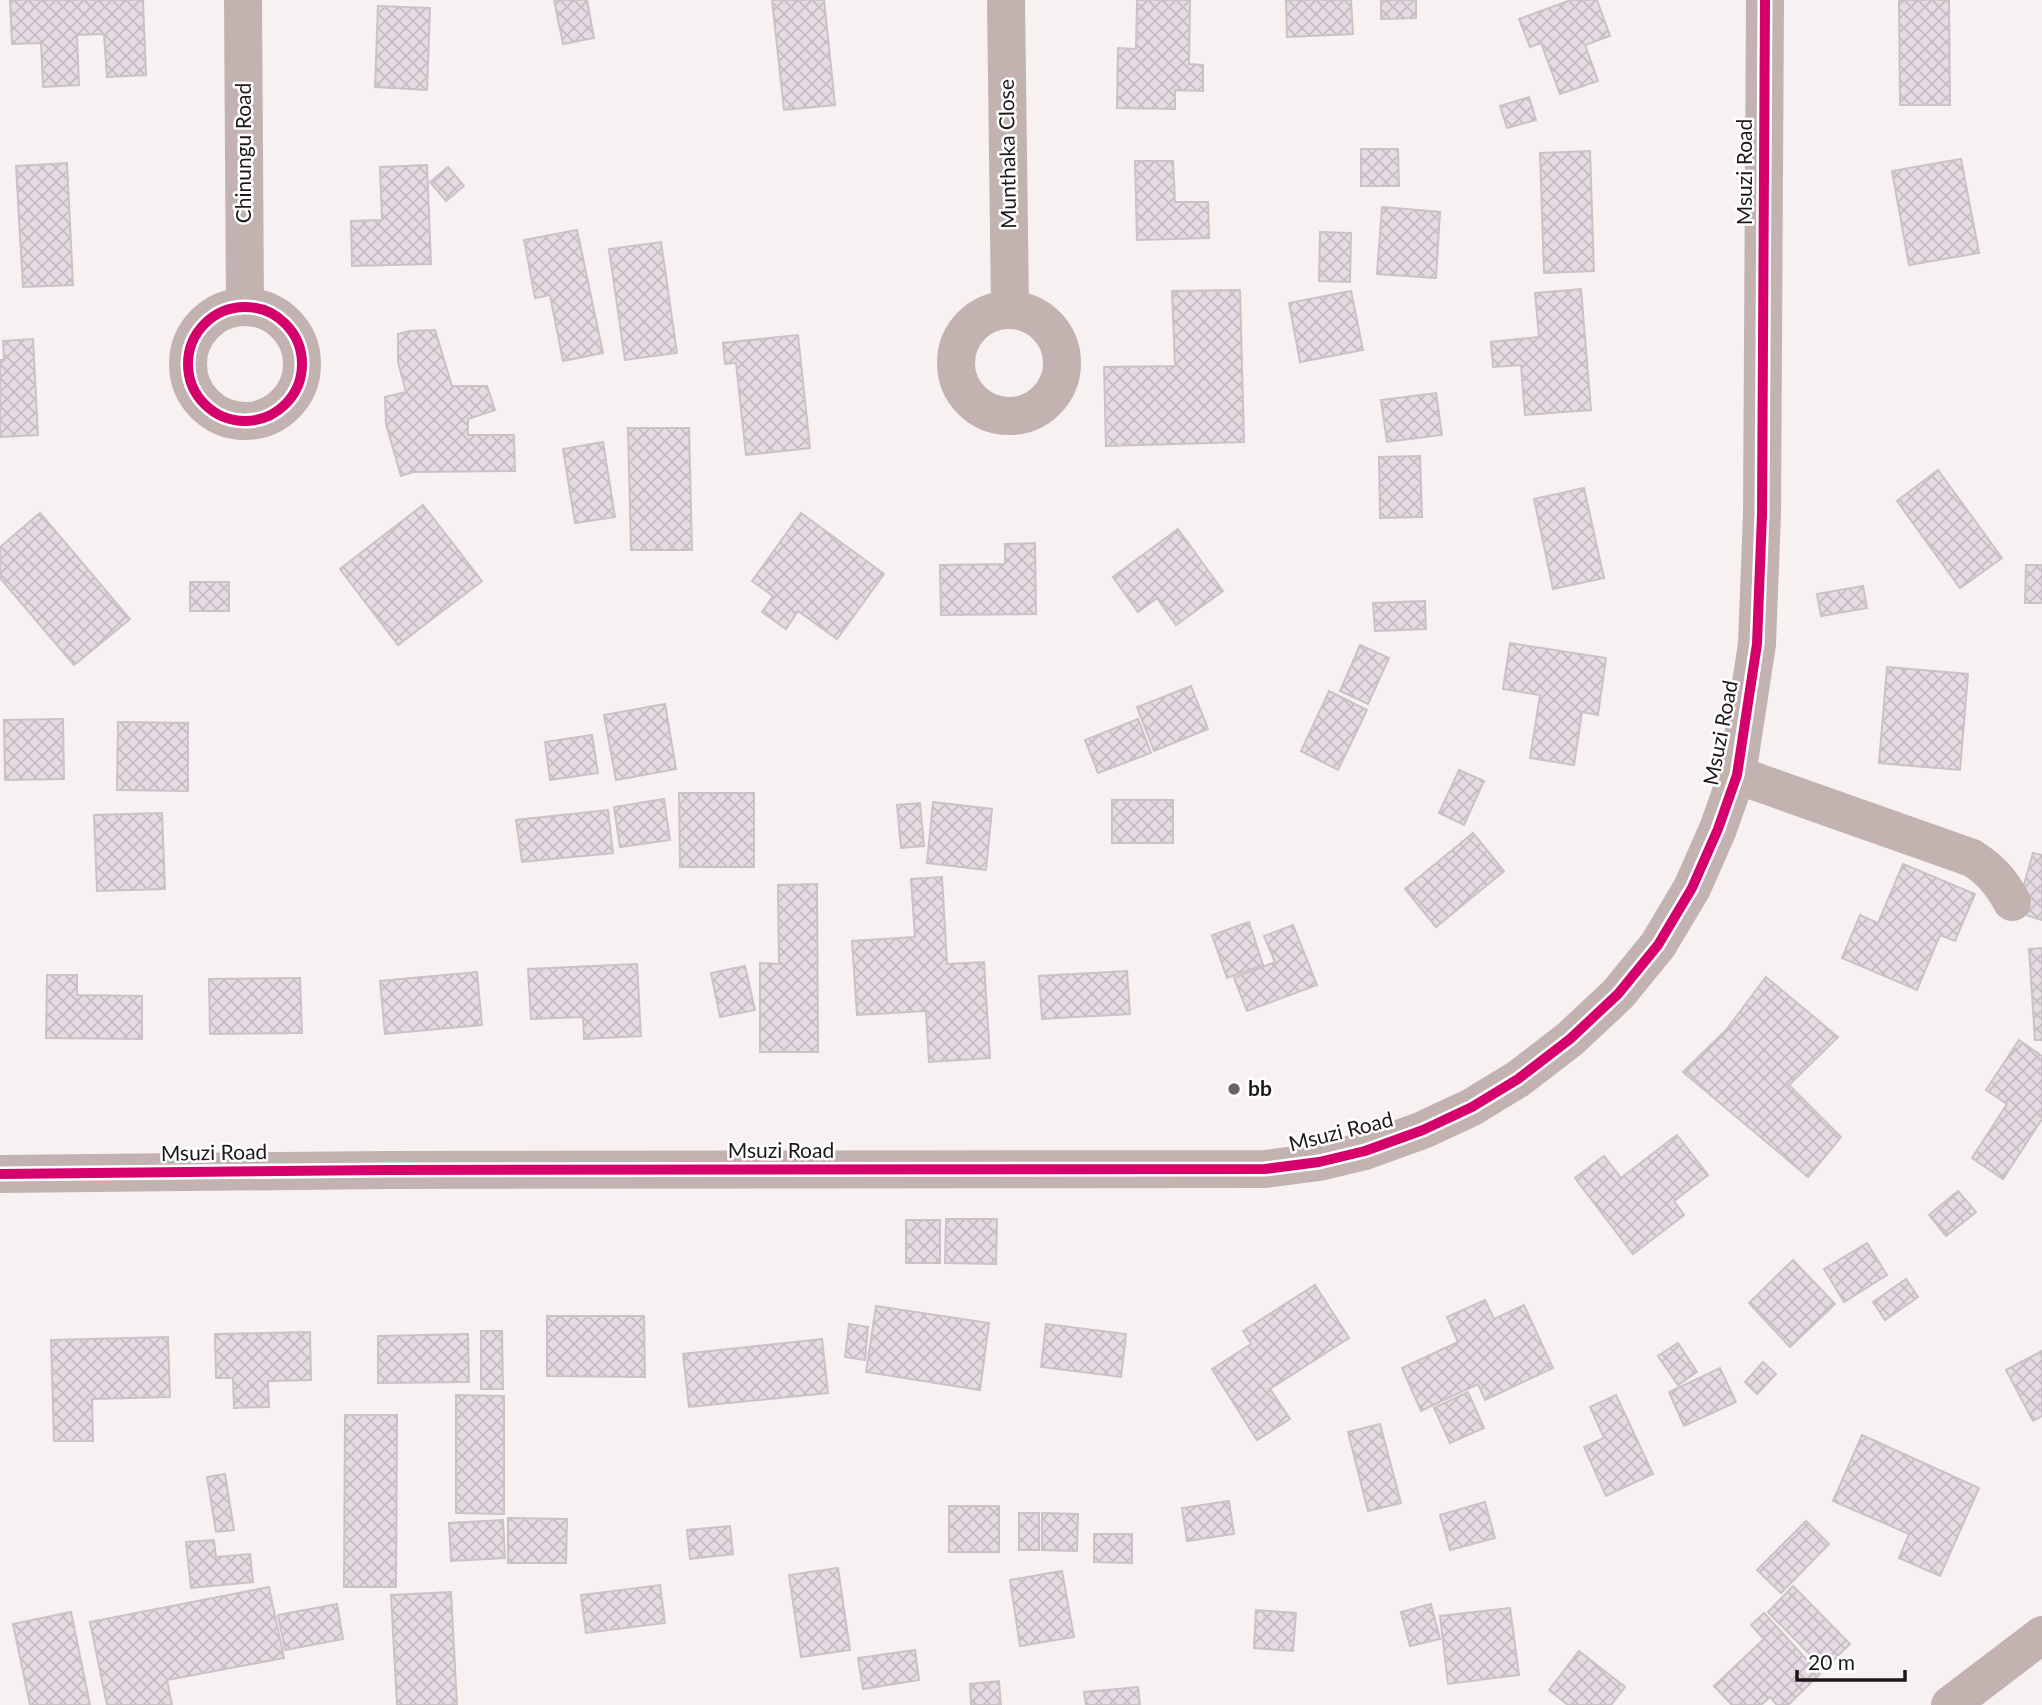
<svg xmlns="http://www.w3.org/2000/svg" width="2042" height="1705" font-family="Lato,sans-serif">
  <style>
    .building { fill: url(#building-cross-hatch); stroke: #c8c3c5; stroke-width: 2 }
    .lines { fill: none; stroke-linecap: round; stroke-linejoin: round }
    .minor { stroke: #c2b3b1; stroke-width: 38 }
    .cycleway-casing { stroke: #fff; stroke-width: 15 }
    .cycleway { stroke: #d6006c; stroke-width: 10 }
    .poi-dot { fill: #696566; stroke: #fff; stroke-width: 2.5 }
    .labels { text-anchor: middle; stroke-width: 5; stroke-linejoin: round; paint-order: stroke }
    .street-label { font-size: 21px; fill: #1d191a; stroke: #fff }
    .poi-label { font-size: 21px; font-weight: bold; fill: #1d191a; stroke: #fff; text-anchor: start }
  </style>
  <defs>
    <pattern id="building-cross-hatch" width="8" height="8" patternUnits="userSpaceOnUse" patternTransform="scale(1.75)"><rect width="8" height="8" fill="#e7dbe3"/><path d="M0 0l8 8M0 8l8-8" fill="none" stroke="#c6bbc2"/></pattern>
  </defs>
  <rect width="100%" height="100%" fill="#f7f1f2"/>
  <g class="building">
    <polygon points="10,0 143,0 146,75 107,77 104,34 77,35 79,85 43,87 41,43 12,44"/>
    <polygon points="554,0 587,0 594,38 563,44"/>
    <polygon points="772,0 824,0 835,105 784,110"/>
    <polygon points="1137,0 1190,0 1189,64 1203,65 1203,91 1175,90 1175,109 1117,108 1118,48 1136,49"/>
    <polygon points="1286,0 1351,0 1353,34 1287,37"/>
    <polygon points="1381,0 1416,0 1416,18 1381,19"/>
    <polygon points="1571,0 1597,0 1610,36 1585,45 1598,81 1560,94 1541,43 1530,47 1519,19"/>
    <polygon points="1899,0 1949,0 1950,105 1900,105"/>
    <polygon points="378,6 430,8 427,90 375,87"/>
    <polygon points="1529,97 1536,120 1507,128 1500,106"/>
    <polygon points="1361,149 1398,149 1399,186 1361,186"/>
    <polygon points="1590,151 1594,271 1544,273 1540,153"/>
    <polygon points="1961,159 1979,253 1909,265 1892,171"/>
    <polygon points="1135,161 1173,161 1175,202 1208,202 1209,238 1137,240"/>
    <polygon points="67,163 73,285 23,287 16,166"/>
    <polygon points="427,165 431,264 352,266 351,221 382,220 380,167"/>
    <polygon points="448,167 464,186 446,201 430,182"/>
    <polygon points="1382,207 1440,212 1436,278 1377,274"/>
    <polygon points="577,230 603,353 563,361 550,295 535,298 524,240"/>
    <polygon points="1320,232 1351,233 1350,282 1319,281"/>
    <polygon points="661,242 677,353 625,360 609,249"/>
    <polygon points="1581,289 1591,410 1525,415 1521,365 1493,367 1491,342 1539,337 1535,293"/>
    <polygon points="1240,290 1244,442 1106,446 1104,367 1175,366 1172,291"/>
    <polygon points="1351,291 1363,350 1300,362 1289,303"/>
    <polygon points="435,330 452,386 487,386 495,410 468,419 468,435 514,435 515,471 413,472 401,476 386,424 385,397 406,392 398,362 398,334 409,331"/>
    <polygon points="798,335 810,448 746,455 736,363 725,364 723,343"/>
    <polygon points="33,339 38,435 0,437 0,360 4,360 3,341"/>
    <polygon points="1436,393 1442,435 1387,442 1381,400"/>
    <polygon points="628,428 689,428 692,550 631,550"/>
    <polygon points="603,442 615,517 575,523 563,449"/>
    <polygon points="1420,456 1422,517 1380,518 1379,457"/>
    <polygon points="1938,470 2002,558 1960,588 1897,501"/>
    <polygon points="1584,488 1604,578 1553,589 1534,499"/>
    <polygon points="423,505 482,581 398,645 340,569"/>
    <polygon points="40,513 130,619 74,665 0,578 0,547"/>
    <polygon points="801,513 884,574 837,639 798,611 786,629 762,612 773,596 752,581"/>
    <polygon points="1178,529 1223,591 1176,625 1157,598 1138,612 1113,577"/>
    <polygon points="1035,543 1036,614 941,615 940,565 1005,564 1005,544"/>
    <polygon points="2026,565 2042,565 2042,603 2025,603"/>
    <rect x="190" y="582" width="39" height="29"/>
    <polygon points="1863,586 1867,608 1821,616 1817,594"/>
    <polygon points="1425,601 1426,629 1375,631 1373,603"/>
    <polygon points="1510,643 1606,658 1598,715 1582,712 1574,765 1530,758 1540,695 1503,689"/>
    <polygon points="1360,645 1389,658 1368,704 1340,691"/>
    <polygon points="1887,667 1968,674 1960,770 1879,763"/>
    <polygon points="1191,686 1208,729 1154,751 1137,707"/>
    <polygon points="1329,691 1367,710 1338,770 1301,751"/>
    <polygon points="665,704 676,769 616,780 604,715"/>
    <polygon points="63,719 64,779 5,780 4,720"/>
    <polygon points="1138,719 1151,753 1098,773 1085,740"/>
    <polygon points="118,722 188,723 188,791 117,790"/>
    <polygon points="592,735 598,773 550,780 545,742"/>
    <polygon points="1459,770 1484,781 1464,825 1439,813"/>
    <polygon points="679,793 754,793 754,867 680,867"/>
    <polygon points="664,799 670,840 620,847 614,807"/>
    <rect x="1112" y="800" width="61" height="43"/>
    <polygon points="933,802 992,809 986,870 927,863"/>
    <polygon points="920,803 924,846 901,848 897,805"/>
    <polygon points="608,810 613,853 522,862 516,820"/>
    <polygon points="162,813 165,889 97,891 94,815"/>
    <polygon points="1473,833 1504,871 1436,927 1405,889"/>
    <polygon points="2033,853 2042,855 2042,920 2016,912"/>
    <polygon points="1903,864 1975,894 1955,941 1940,935 1917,990 1842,958 1860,915 1878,923"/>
    <polygon points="942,877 947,964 984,962 990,1058 929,1062 926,1011 857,1015 852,941 915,937 911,879"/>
    <polygon points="817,884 818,1052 760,1052 760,963 779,964 778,885"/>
    <polygon points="1249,922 1263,965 1227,978 1212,935"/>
    <polygon points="1293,925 1317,985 1247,1011 1234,978 1275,962 1264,936"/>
    <polygon points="2042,948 2042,1040 2035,1040 2029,949"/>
    <polygon points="637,964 641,1036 584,1039 583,1017 531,1019 528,969"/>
    <polygon points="745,966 755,1010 720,1017 711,973"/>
    <polygon points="1127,971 1130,1014 1042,1019 1039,976"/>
    <polygon points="477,972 482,1025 385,1034 380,981"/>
    <polygon points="47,975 77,975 77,995 142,996 142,1039 46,1038"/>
    <polygon points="1766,977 1838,1037 1789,1085 1841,1137 1808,1177 1683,1072 1726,1030"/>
    <polygon points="300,978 302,1033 210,1034 209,979"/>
    <polygon points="2019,1040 2042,1056 2042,1119 2003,1179 1972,1158 2007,1104 1986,1090"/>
    <polygon points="1677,1135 1708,1175 1674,1201 1684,1215 1633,1254 1575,1178 1604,1156 1621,1178"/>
    <polygon points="1958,1191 1976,1212 1946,1236 1929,1215"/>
    <polygon points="946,1219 997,1219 996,1264 945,1263"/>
    <rect x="906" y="1220" width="34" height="43"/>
    <polygon points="1867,1243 1887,1275 1844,1302 1824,1269"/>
    <polygon points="1793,1260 1835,1304 1790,1347 1749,1303"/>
    <polygon points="1906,1279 1918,1297 1885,1320 1873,1302"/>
    <polygon points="1315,1285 1349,1338 1270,1389 1290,1419 1257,1440 1212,1369 1251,1344 1243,1331"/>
    <polygon points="1485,1300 1494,1319 1524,1305 1553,1368 1485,1400 1478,1384 1421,1411 1402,1368 1458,1342 1447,1317"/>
    <polygon points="876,1306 989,1323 980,1390 866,1372"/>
    <polygon points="547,1316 644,1316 645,1377 547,1376"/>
    <polygon points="849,1324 868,1327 865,1360 845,1357"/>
    <polygon points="1046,1324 1126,1334 1121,1377 1041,1367"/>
    <polygon points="481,1331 502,1331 503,1389 481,1389"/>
    <polygon points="310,1332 311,1380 268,1381 269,1407 234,1408 233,1378 216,1378 215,1334"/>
    <polygon points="468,1334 469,1382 378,1383 378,1336"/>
    <polygon points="168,1337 170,1397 92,1399 93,1441 54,1441 51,1340"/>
    <polygon points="822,1339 828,1393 689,1407 683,1354"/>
    <polygon points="1678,1343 1697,1372 1678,1385 1658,1356"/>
    <polygon points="2042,1351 2042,1416 2033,1421 2006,1370"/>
    <polygon points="1763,1362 1776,1374 1757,1394 1745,1382"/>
    <polygon points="1720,1368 1736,1402 1684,1426 1669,1392"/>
    <polygon points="1468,1392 1484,1428 1450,1443 1434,1408"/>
    <polygon points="456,1395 504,1396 504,1514 456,1513"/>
    <polygon points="1616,1395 1653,1474 1606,1496 1584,1447 1604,1438 1590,1407"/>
    <polygon points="345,1415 397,1415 396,1587 344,1587"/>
    <polygon points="1380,1424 1401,1503 1368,1511 1348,1432"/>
    <polygon points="1862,1435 1979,1488 1940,1576 1899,1558 1909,1534 1833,1501"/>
    <polygon points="225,1474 234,1530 216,1532 207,1477"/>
    <polygon points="1229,1501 1234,1534 1187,1541 1182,1508"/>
    <polygon points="1485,1502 1495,1538 1450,1550 1440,1515"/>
    <rect x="949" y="1506" width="50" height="46"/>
    <rect x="1019" y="1513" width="20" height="37"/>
    <polygon points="1042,1513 1078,1514 1077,1551 1042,1550"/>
    <polygon points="508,1518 567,1519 566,1563 508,1563"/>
    <polygon points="503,1520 505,1558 451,1561 449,1523"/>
    <polygon points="1806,1521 1829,1544 1781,1593 1757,1570"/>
    <polygon points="730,1526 733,1554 690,1559 687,1530"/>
    <polygon points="1094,1534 1132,1534 1132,1563 1094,1562"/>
    <polygon points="214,1540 216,1557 250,1554 253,1582 191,1588 186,1542"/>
    <polygon points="838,1568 850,1650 801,1657 789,1575"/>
    <polygon points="1062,1571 1074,1637 1020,1646 1010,1580"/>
    <polygon points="660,1585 665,1623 586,1633 581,1595"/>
    <polygon points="1793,1586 1850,1644 1824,1669 1768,1612"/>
    <polygon points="269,1587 284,1658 167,1680 172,1705 107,1705 90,1622"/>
    <polygon points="451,1592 457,1705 397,1705 391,1595"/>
    <polygon points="337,1604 343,1639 285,1650 278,1615"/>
    <polygon points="1431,1604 1440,1639 1410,1646 1401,1612"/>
    <polygon points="1510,1608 1519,1675 1448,1684 1440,1616"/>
    <polygon points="1256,1610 1296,1613 1293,1651 1254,1648"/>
    <polygon points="71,1612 90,1705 30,1705 13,1624"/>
    <polygon points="1764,1613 1820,1674 1788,1705 1777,1705 1770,1697 1761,1705 1732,1705 1714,1686 1764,1639 1751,1625"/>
    <polygon points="915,1650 919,1680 863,1689 858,1658"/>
    <polygon points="1579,1651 1625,1687 1611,1705 1568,1705 1549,1690"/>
    <polygon points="999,1681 1001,1705 971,1705 970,1684"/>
    <polygon points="1138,1687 1140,1705 1086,1705 1084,1692"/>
  </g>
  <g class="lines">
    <g class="minor">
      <polyline points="243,0 245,307"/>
      <polyline points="1006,0 1010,309"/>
      <circle cx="245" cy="364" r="57"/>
      <circle cx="1009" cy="363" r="53"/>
      <path d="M 1737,775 L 1972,858 C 1991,870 2001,882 2012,902"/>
      <polyline points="0,1174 387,1170 1265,1169 1319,1162 1365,1151 1423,1130 1472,1107 1518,1079 1570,1039 1618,994 1658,945 1692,888 1718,829 1737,775 1757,644 1762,514 1765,0"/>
      <polyline points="1950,1705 2042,1635"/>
    </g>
    <defs>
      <g id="cycleway">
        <circle cx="245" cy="364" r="57"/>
        <polyline points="0,1174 387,1170 1265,1169 1319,1162 1365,1151 1423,1130 1472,1107 1518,1079 1570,1039 1618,994 1658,945 1692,888 1718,829 1737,775 1757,644 1762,514 1765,0"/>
      </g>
    </defs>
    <use href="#cycleway" class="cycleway-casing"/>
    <use href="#cycleway" class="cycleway"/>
  </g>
  <circle class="poi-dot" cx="1234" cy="1089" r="7"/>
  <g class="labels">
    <g class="street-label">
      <text transform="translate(244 153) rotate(-90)" y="7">Chinungu Road</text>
      <text transform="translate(1008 154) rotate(-91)" y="7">Munthaka Close</text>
      <text transform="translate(1745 172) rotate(-90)" y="7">Msuzi Road</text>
      <text transform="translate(1721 733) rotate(-79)" y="7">Msuzi Road</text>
      <text transform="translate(1341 1132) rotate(-14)" y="7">Msuzi Road</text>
      <text x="781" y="1158">Msuzi Road</text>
      <text transform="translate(214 1153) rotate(-1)" y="7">Msuzi Road</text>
    </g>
    <g class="poi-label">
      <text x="1248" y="1096">bb</text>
    </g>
  </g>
  <path d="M1797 1670v10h108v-10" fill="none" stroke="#1d191a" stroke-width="3.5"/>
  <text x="1808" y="1670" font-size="21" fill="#1d191a" stroke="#ffffff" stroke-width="5" paint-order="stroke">20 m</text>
</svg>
